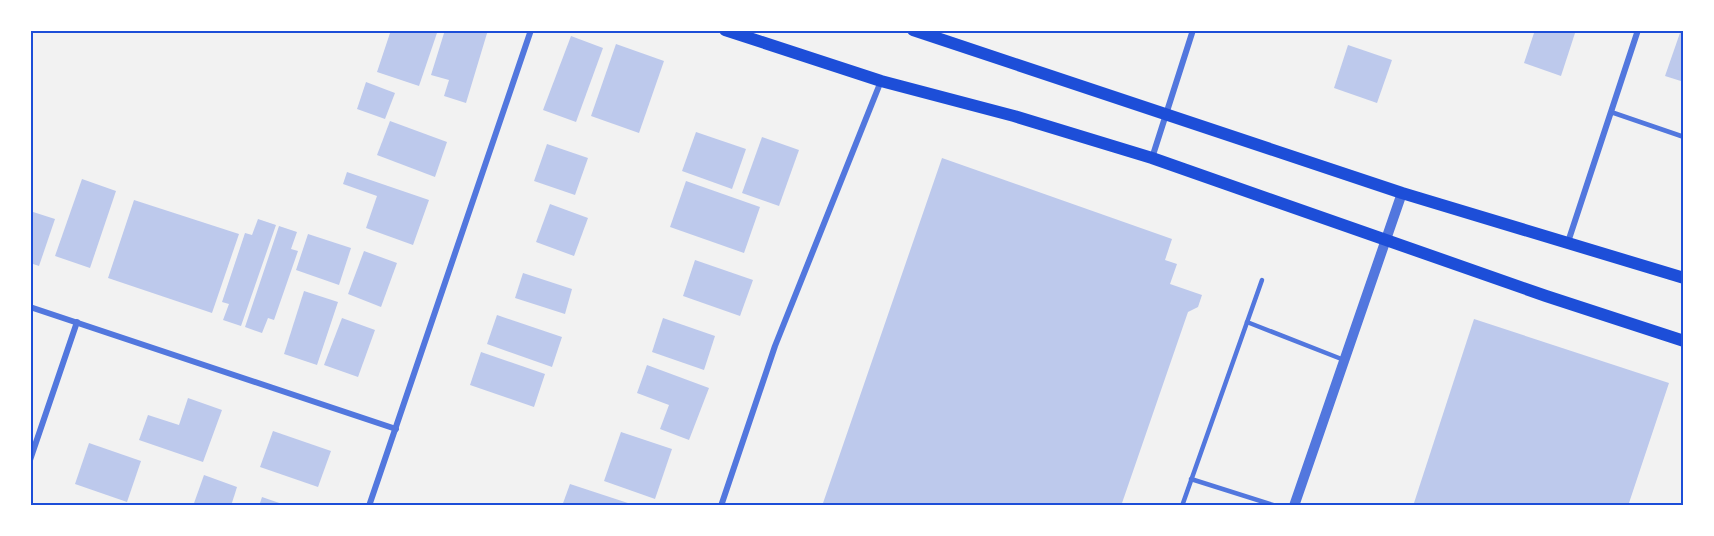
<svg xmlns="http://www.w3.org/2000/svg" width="1714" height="536" font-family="Quicksand,sans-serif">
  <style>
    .building { fill: #bdc9ec }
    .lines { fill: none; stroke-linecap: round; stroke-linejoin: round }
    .service { stroke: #5277de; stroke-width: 4.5 }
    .minor { stroke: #5277de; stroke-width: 6 }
    .tertiary { stroke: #5277de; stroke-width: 10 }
    .secondary { stroke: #1d4ed8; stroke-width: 12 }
    .neatline { fill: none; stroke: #1d4ed8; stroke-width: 2 }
  </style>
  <rect width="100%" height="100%" fill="#f2f2f2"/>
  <g class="building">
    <polygon points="391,30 438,30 419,86 377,72"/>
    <polygon points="445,30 488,30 466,103 444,96 449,80 431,75"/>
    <polygon points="1535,30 1576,30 1561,76 1524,63"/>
    <polygon points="1681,30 1684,30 1684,82 1665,76"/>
    <polygon points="571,36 603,48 576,122 543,110"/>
    <polygon points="616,44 664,61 639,133 591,116"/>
    <polygon points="1348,45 1392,60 1377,103 1334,88"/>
    <polygon points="366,82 395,93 385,119 357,109"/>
    <polygon points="390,121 447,142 435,177 377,155"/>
    <polygon points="696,132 746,149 732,189 682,171"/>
    <polygon points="762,137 799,150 779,206 742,193"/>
    <polygon points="547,144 588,158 575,195 534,181"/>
    <polygon points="942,158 1172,239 1165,260 1177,264 1170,284 1202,295 1198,307 1188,312 1121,506 822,506"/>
    <polygon points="347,172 429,200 413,245 366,228 377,196 343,184"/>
    <polygon points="82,179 116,191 90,268 55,256"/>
    <polygon points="686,181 760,207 744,253 670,227"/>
    <polygon points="134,200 239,234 212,313 108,278"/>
    <polygon points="550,204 588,218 574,256 536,242"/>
    <polygon points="30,211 55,219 39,266 30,263"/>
    <polygon points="258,219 276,225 241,326 223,320 229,304 222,302 245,233 252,235"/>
    <polygon points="279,226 297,232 291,249 298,251 274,320 268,318 262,333 245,327"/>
    <polygon points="308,234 351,248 339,285 296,270"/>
    <polygon points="364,251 397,263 381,307 348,294"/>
    <polygon points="695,260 753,280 740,316 683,296"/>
    <polygon points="523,273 572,289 565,314 515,298"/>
    <polygon points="304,291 338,302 317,365 284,354"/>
    <polygon points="497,315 562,337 552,367 487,344"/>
    <polygon points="342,318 375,330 358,377 324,365"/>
    <polygon points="663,318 715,336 704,370 652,352"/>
    <polygon points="1474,319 1669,383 1628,506 1413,506"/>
    <polygon points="481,352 545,374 534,407 470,385"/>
    <polygon points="647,365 709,388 689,440 660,429 669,405 637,393"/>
    <polygon points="188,398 222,410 203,462 139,440 148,415 179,425"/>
    <polygon points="273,431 331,451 318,487 260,467"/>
    <polygon points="621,432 672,449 655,499 604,481"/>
    <polygon points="89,443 141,461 127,502 75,484"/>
    <polygon points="204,475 237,487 231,506 193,506"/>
    <polygon points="570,484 637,506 562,506"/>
    <polygon points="262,497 288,506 259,506"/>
  </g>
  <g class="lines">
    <g class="service">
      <polyline points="1611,112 1684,137"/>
      <polyline points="1247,322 1344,360"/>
      <polyline points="1191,479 1276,506"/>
      <polyline points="1182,506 1262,280"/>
    </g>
    <g class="minor">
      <polyline points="1152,158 1193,30"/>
      <polyline points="1568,242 1638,30"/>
      <polyline points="30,307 396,429"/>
      <polyline points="30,460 77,322"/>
      <polyline points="369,506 531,30"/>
      <polyline points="721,506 775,346 881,81"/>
    </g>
    <polyline class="tertiary" points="1294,506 1402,193"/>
    <g class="secondary">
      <polyline points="725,30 881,81 1014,116 1152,158 1546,296 1684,341"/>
      <polyline points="913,30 1402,193 1684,278"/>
    </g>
  </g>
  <rect width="1714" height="536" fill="none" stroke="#ffffff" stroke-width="63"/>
  <rect x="32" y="32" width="1650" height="472" class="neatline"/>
</svg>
